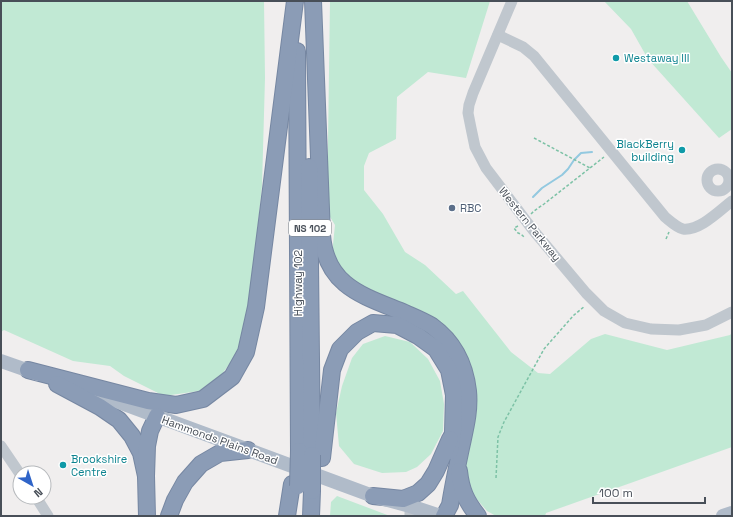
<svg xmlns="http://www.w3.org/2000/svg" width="733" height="517" font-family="'Space Grotesk',sans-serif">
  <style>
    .green { fill: #c1e9d4 }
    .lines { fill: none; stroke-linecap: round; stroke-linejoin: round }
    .stream { stroke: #93c9e0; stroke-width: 2 }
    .highway-casing { stroke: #7687a2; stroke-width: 18 }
    .path { stroke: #7dc2a6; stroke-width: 1.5; stroke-dasharray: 3 2; stroke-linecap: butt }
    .minor { stroke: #c0c7ce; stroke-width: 11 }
    .major { stroke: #b0bbc9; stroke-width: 14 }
    .highway { stroke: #8b9cb6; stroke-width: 16 }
    .highway-bridge-casing { stroke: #7687a2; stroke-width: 18; stroke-linecap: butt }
    .highway-bridge { stroke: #8b9cb6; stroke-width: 16 }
    .culture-dot { fill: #0f9aa8; stroke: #fff; stroke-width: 1.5 }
    .service-dot { fill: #5c6f8a; stroke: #fff; stroke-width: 1.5 }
    .labels { text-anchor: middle; stroke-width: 3; stroke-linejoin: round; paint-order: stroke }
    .shield { fill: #fff; stroke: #7f848a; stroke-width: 1 }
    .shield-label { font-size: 10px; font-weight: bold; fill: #484f58 }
    .culture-label { font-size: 11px; fill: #0d838f; stroke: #fff; text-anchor: start }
    .service-label { font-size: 11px; fill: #4e5e75; stroke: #fff; text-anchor: start }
    .street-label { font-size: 11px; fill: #484f58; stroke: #fff }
  </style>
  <rect width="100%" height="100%" fill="#f0eeee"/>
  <g class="green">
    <polygon points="1,1 264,1 265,78 262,186 253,271 247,314 239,351 222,374 199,391 164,396 124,376 110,366 73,361 4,330 1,332"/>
    <polygon points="330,1 490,1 466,78 428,72 397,97 396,139 369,153 364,166 364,190 383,214 405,252 425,265 456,294 463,291 511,352 538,373 550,374 591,339 605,334 667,350 730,335 732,333 732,447 546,513 545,516 496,516 487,511 468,489 464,457 443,329 416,309 380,296 346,279 332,254 335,225 327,212"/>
    <polygon points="604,1 687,1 721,57 732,73 732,129 719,138 648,59 631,29"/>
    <polygon points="385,336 410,342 428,359 440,381 444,404 443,431 431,454 417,467 406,472 382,473 354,464 339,446 336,413 342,386 352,358 363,344"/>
    <polygon points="337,496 390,516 330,516 331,502"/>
  </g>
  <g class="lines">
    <polyline class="stream" points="533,197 542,188 562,175 568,169 574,160 581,153 592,152"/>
    <defs>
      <g id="highway">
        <path d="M 313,1 L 322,235 C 326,287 364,296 405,313 C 414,317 424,321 432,326 C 454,342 465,365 468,391 C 470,411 465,429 461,448 C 457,467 453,486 450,505 L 444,516"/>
        <polyline points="297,51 299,451"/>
        <polyline points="309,167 312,455"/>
        <polyline points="28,370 148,401 176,405 203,399 232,377 246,352 256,307 295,1"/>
        <polyline points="57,384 100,407 119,420 132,436 141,453 146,476"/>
        <polyline points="322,458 332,370 340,349 357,332 373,323 397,325 418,336 436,349 449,370 454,395 453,432 450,451"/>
        <path d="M 459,471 C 461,490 466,501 478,516"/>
        <polyline points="373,496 403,499 418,493 428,484 436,471 450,439"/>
        <polyline points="147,516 146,476 147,446 150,431 157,416"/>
        <polyline points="169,516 175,500 185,482 201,464 220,453 248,450"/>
        <polyline points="287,516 292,484"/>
        <polyline points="311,516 312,491"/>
      </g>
    </defs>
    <use href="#highway" class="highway-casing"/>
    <g class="path">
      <polyline points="534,138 590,168"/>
      <polyline points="531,214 534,211 544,204 604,157"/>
      <polyline points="518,226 514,228 518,233 521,234 524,237"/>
      <polyline points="666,239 669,232"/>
      <polyline points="496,478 498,437 504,422 544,349 574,315 585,306"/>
    </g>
    <g class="minor">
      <polyline points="512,1 473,93 469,105 468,113 471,128 475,147 486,168 533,230 586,293 604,311 625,323 651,329 679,330 706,325 732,312"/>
      <path d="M 498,35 L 523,47 L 534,56 L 665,217 C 670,221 676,227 683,229 C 700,231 720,210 732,201"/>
      <circle cx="718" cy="180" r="11"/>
      <polyline points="1,446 20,474"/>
      <polyline points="36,497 48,516"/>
      <polyline points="410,516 410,506"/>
    </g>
    <g class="major">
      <polyline points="1,361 38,374"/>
      <polyline points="94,393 373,496 410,506 440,516"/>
      <polyline points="723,516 732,513"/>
    </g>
    <use href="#highway" class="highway"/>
    <defs>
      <g id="highway-bridge">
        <polyline points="298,486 299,451"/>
        <polyline points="312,491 312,455"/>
      </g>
    </defs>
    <use href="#highway-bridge" class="highway-bridge-casing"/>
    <use href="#highway-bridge" class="highway-bridge"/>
  </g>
  <g class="culture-dot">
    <circle cx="616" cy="58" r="4"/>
    <circle cx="682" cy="150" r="4"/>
    <circle cx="63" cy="465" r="4"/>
  </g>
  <circle class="service-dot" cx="452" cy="208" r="4"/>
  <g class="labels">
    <rect class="shield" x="289" y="220" width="42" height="16" rx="3"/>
    <g class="shield-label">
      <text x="310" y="232">NS 102</text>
    </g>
    <g class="culture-label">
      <text x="624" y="62">Westaway III</text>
      <text x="674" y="148" text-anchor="end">BlackBerry<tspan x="674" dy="13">building</tspan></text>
      <text x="71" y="463">Brookshire<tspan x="71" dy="13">Centre</tspan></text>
    </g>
    <g class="service-label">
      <text x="460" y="212">RBC</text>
    </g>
    <g class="street-label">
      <text transform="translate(530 224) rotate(51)" y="4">Western Parkway</text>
      <text transform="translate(298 283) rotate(-90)" y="4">Highway 102</text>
      <text transform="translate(220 440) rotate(20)" y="4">Hammonds Plains Road</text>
    </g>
  </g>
  <rect width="733" height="517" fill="none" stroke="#484f58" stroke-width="4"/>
  <g transform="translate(32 485) rotate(141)"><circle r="19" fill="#ffffff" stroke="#b6b9bc"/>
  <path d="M0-3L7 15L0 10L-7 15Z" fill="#2f64c8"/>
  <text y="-6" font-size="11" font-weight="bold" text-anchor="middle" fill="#484f58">N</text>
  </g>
  <path d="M593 497v6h112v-6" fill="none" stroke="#484f58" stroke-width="2"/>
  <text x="599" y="497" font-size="12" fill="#484f58" stroke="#ffffff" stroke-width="3" paint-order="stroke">100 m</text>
</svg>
